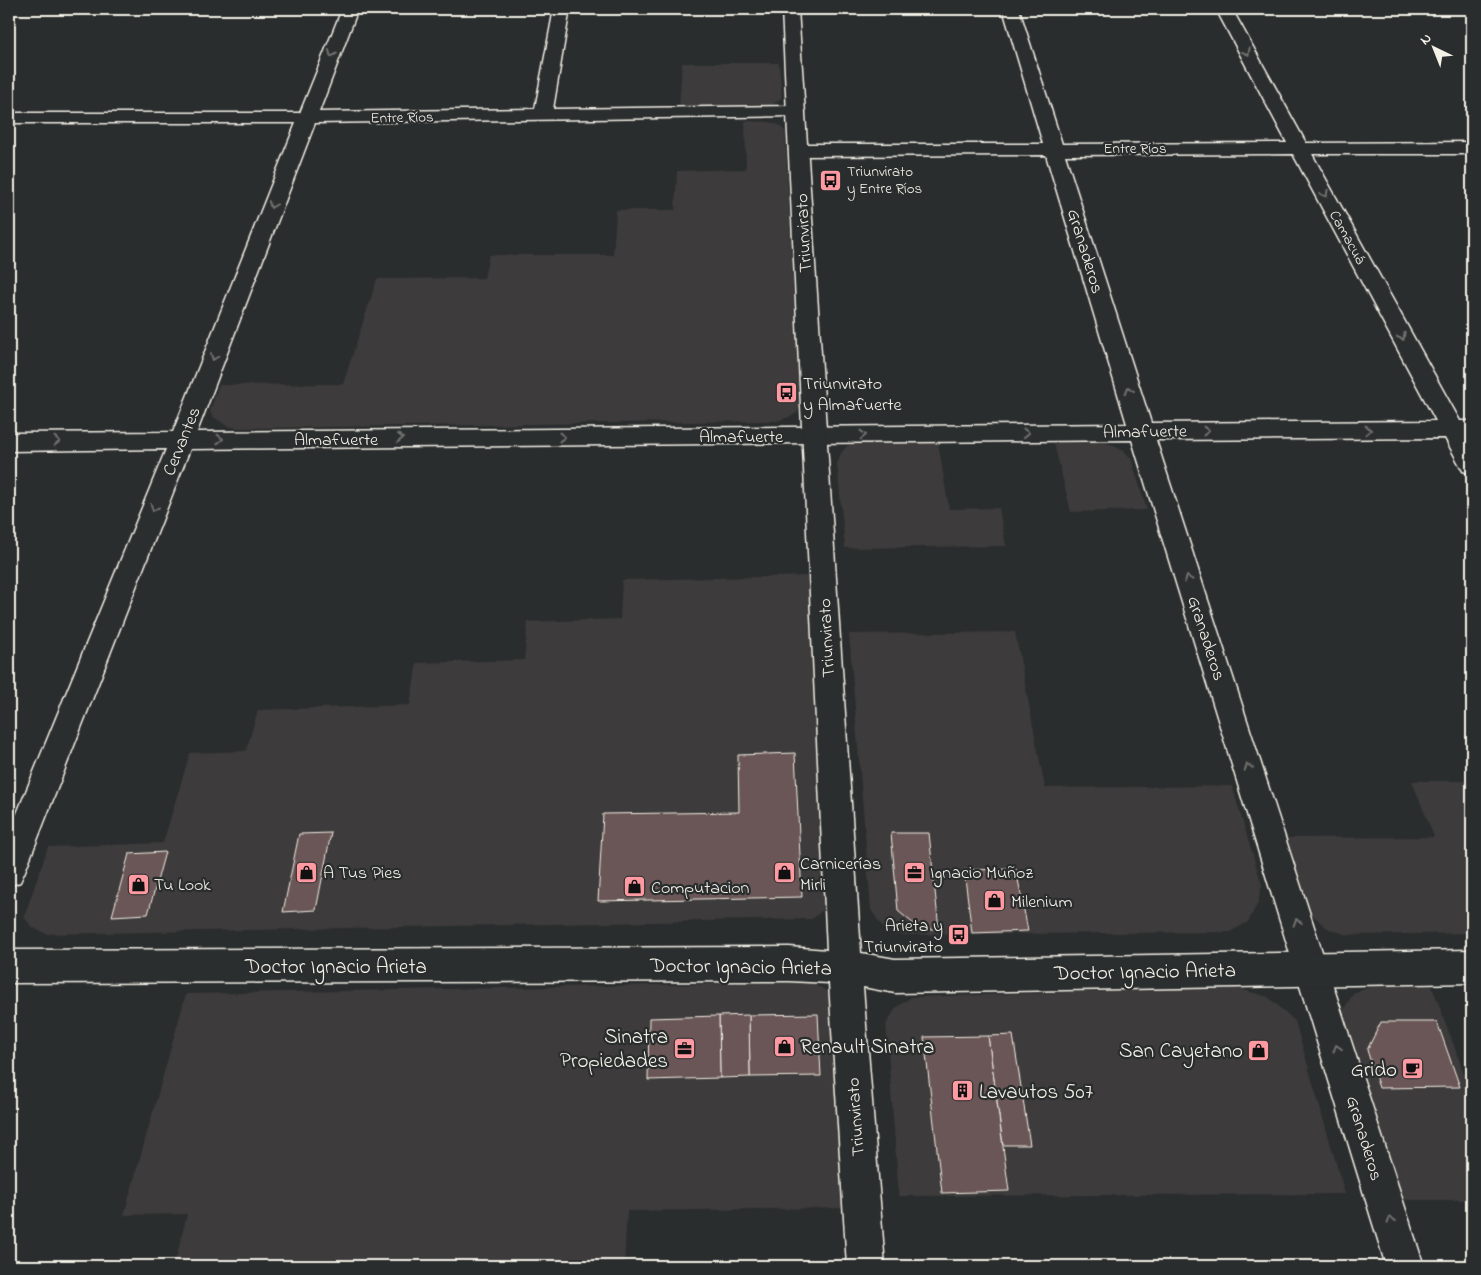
<svg xmlns="http://www.w3.org/2000/svg" width="1481" height="1275" font-family="'Indie Flower',sans-serif">
  <style>
    .built { fill: #3d3a3a }
    .building { fill: #6a5757; stroke: #f4f1e8 }
    .lines { fill: none; stroke-linecap: round; stroke-linejoin: round }
    .street-casing { stroke: #f4f1e8; stroke-width: 3 }
    .secondary-casing { stroke: #f4f1e8; stroke-width: 3 }
    .street { fill: #2a2d2e; fill-rule: evenodd }
    .secondary { fill: #2a2d2e; fill-rule: evenodd }
    .oneway { stroke: #71726f }
    .labels { text-anchor: middle; stroke-width: 4.5; stroke-linejoin: round; paint-order: stroke }
    .far-street-label { font-size: 15px; fill: #f4f1e8; stroke: #2a2d2e }
    .far-poi-label { font-size: 15px; fill: #f4f1e8; stroke: #2a2d2e; text-anchor: start }
    .street-label { font-size: 18px; fill: #f4f1e8; stroke: #2a2d2e }
    .poi-label { font-size: 18px; fill: #f4f1e8; stroke: #2a2d2e; text-anchor: start }
    .near-street-label { font-size: 21px; fill: #f4f1e8; stroke: #2a2d2e }
    .near-poi-label { font-size: 21px; fill: #f4f1e8; stroke: #2a2d2e; text-anchor: end }
  </style>
  <rect width="100%" height="100%" fill="#2a2d2e"/>
  <filter id="ink" filterUnits="userSpaceOnUse"><feTurbulence type="fractalNoise" baseFrequency=".02" numOctaves="2"/><feDisplacementMap in="SourceGraphic" scale="10" xChannelSelector="R" yChannelSelector="G"/><feConvolveMatrix kernelMatrix="1 2 1 2 8 2 1 2 1" color-interpolation-filters="sRGB"/></filter>
  <g filter="url(#ink)">
    <g class="built">
      <polygon points="682,63 779,63 782,97 770,107 679,109"/>
      <polygon points="745,121 769,122 779,125 785,131 800,406 797,413 789,417 777,421 240,428 227,426 212,416 210,411 219,385 343,384 377,279 484,278 489,255 613,255 616,210 675,210 677,171 746,169"/>
      <polygon points="1053,440 1102,440 1124,451 1131,458 1147,510 1071,512"/>
      <polygon points="938,442 949,509 999,508 1006,546 845,548 837,464 841,453 847,446 855,443"/>
      <polygon points="811,576 828,893 823,910 812,919 47,934 33,928 24,917 48,847 163,843 190,753 246,751 258,710 410,705 417,663 524,660 528,622 620,619 622,580"/>
      <polygon points="1015,632 1045,788 1232,786 1262,885 1258,903 1248,922 1230,932 895,935 884,929 871,910 849,634"/>
      <polygon points="1412,781 1472,781 1472,933 1347,935 1327,928 1310,913 1286,838 1434,837"/>
      <polygon points="810,982 837,996 847,1208 627,1211 624,1266 174,1266 187,1214 124,1215 186,994"/>
      <polygon points="1371,986 1432,986 1472,1095 1472,1200 1403,1200 1343,1010 1353,994"/>
      <polygon points="1234,987 1268,997 1295,1021 1345,1194 899,1196 886,1024 896,1008 911,997"/>
    </g>
    <g class="building">
      <polygon points="795,753 802,897 598,901 603,814 739,812 738,755"/>
      <polygon points="331,833 316,910 283,912 299,834"/>
      <polygon points="891,833 929,833 939,929 920,929 898,911"/>
      <polygon points="165,852 148,914 112,916 129,854"/>
      <polygon points="1016,869 1028,931 972,933 964,870"/>
      <polygon points="818,1014 821,1076 750,1077 749,1015"/>
      <polygon points="749,1015 750,1077 720,1078 719,1016"/>
      <polygon points="719,1016 720,1078 648,1080 649,1018"/>
      <polygon points="1381,1022 1437,1022 1460,1087 1379,1088 1367,1050"/>
      <polygon points="1013,1035 1030,1145 1003,1145 988,1036"/>
      <polygon points="988,1036 1009,1191 942,1193 924,1037"/>
    </g>
    <g class="lines">
      <defs>
        <path id="street" d="M 342,9 L 358,9 L 319,112 L 535,109 L 553,14 L 555,11 L 567,11 L 569,14 L 553,109 L 796,106 L 802,107 L 805,111 L 802,115 L 796,116 L 315,123 L 197,432 L 1127,424 L 1046,155 L 798,156 L 791,154 L 789,150 L 791,146 L 798,144 L 1043,144 L 1003,9 L 1019,9 L 1062,144 L 1287,143 L 1216,9 L 1232,9 L 1306,143 L 1472,142 L 1472,154 L 1312,154 L 1460,421 L 1472,421 L 1472,437 L 1469,437 L 1472,443 L 1472,474 L 1463,471 L 1445,438 L 1156,440 L 1424,1266 L 1386,1266 L 1132,440 L 190,449 L 25,871 L 20,882 L 9,886 L 9,833 L 166,449 L 9,451 L 9,433 L 173,432 L 296,123 L 9,123 L 9,113 L 300,113 ZM 1293,154 L 1436,421 L 1151,423 L 1065,155 Z"/>
        <polygon id="secondary" points="782,9 798,9 861,953 895,959 1472,950 1472,983 895,993 863,987 885,1266 847,1266 829,983 789,981 9,983 9,950 789,947 827,950"/>
      </defs>
      <use href="#street" class="street-casing"/>
      <use href="#secondary" class="secondary-casing"/>
      <use href="#street" class="street"/>
      <use href="#secondary" class="secondary"/>
    </g>
    <defs><path id="oneway-chevron" d="M-2-3.5L2.5 0L-2 3.5" fill="none" stroke-width="1.6" stroke-linecap="round" stroke-linejoin="round" transform="scale(1.25)"/></defs>
    <g class="oneway">
      <use href="#oneway-chevron" transform="translate(1247 52) rotate(61)"/>
      <use href="#oneway-chevron" transform="translate(332 54) rotate(112)"/>
      <use href="#oneway-chevron" transform="translate(1325 194) rotate(61)"/>
      <use href="#oneway-chevron" transform="translate(272 205) rotate(111)"/>
      <use href="#oneway-chevron" transform="translate(1402 337) rotate(61)"/>
      <use href="#oneway-chevron" transform="translate(214 357) rotate(111)"/>
      <use href="#oneway-chevron" transform="translate(1129 390) rotate(-107)"/>
      <use href="#oneway-chevron" transform="translate(1368 430)"/>
      <use href="#oneway-chevron" transform="translate(1206 431)"/>
      <use href="#oneway-chevron" transform="translate(1026 433) rotate(-1)"/>
      <use href="#oneway-chevron" transform="translate(863 435) rotate(-1)"/>
      <use href="#oneway-chevron" transform="translate(562 437)"/>
      <use href="#oneway-chevron" transform="translate(400 438)"/>
      <use href="#oneway-chevron" transform="translate(220 439)"/>
      <use href="#oneway-chevron" transform="translate(57 441) rotate(-1)"/>
      <use href="#oneway-chevron" transform="translate(154 508) rotate(112)"/>
      <use href="#oneway-chevron" transform="translate(1188 579) rotate(-108)"/>
      <use href="#oneway-chevron" transform="translate(1248 767) rotate(-108)"/>
      <use href="#oneway-chevron" transform="translate(1297 922) rotate(-108)"/>
      <use href="#oneway-chevron" transform="translate(1337 1048) rotate(-107)"/>
      <use href="#oneway-chevron" transform="translate(1391 1220) rotate(-107)"/>
    </g>
  </g>
  <defs>
    <symbol id="bus-square" viewBox="-11 -11 22 22"><rect x="-9" y="-9" width="18" height="18" rx="4" fill="#ff9aa2" stroke="#2a2d2e"/><path d="M-5-6H5V4H4V6H2V4H-2V6H-4V4H-5ZM-3.5-4V0h7V-4ZM-3.5 1.2v1.5H-2V1.2ZM2 1.2v1.5H3.5V1.2Z" fill="#111"/></symbol>
    <symbol id="shop-square" viewBox="-11 -11 22 22"><rect x="-9" y="-9" width="18" height="18" rx="4" fill="#ff9aa2" stroke="#2a2d2e"/><path d="M-5-2.5h2.3a2.7 3.5 0 0 1 5.4 0H5L5.5 6h-11ZM-1.5-2.5h3a1.5 2.3 0 0 0-3 0Z" fill="#111"/></symbol>
    <symbol id="office-square" viewBox="-11 -11 22 22"><rect x="-9" y="-9" width="18" height="18" rx="4" fill="#ff9aa2" stroke="#2a2d2e"/><path d="M-6-3h4V-5.5h4V-3h4V5H-6ZM-1-4.5V-3h2v-1.5ZM-6 0V1H6V0Z" fill="#111"/></symbol>
    <symbol id="cafe-square" viewBox="-11 -11 22 22"><rect x="-9" y="-9" width="18" height="18" rx="4" fill="#ff9aa2" stroke="#2a2d2e"/><path d="M-5.5-4.5H6V0H3Q3 3.5 0 3.5H-2.5Q-5.5 3.5-5.5 0ZM3-3.2v2h1.7v-2ZM-6 4.5H4V6H-6Z" fill="#111"/></symbol>
    <symbol id="building-square" viewBox="-11 -11 22 22"><rect x="-9" y="-9" width="18" height="18" rx="4" fill="#ff9aa2" stroke="#2a2d2e"/><path d="M-4-6H4V6H1V3H-1V6H-4ZM-2.5-4.3h1.7v1.8h-1.7ZM.8-4.3h1.7v1.8H.8ZM-2.5-1h1.7V.8h-1.7ZM.8-1h1.7V.8H.8Z" fill="#111"/></symbol>
  </defs>
  <g fill-rule="evenodd">
    <use href="#bus-square" x="818" y="168" width="25" height="25"/>
    <use href="#bus-square" x="774" y="380" width="25" height="25"/>
    <use href="#shop-square" x="294" y="860" width="25" height="25"/>
    <use href="#office-square" x="902" y="860" width="25" height="25"/>
    <use href="#shop-square" x="772" y="860" width="25" height="25"/>
    <use href="#shop-square" x="126" y="872" width="25" height="25"/>
    <use href="#shop-square" x="622" y="874" width="25" height="25"/>
    <use href="#shop-square" x="982" y="888" width="25" height="25"/>
    <use href="#bus-square" x="946" y="922" width="25" height="25"/>
    <use href="#shop-square" x="772" y="1034" width="25" height="25"/>
    <use href="#office-square" x="672" y="1036" width="25" height="25"/>
    <use href="#shop-square" x="1246" y="1038" width="25" height="25"/>
    <use href="#cafe-square" x="1400" y="1056" width="25" height="25"/>
    <use href="#building-square" x="950" y="1078" width="25" height="25"/>
  </g>
  <g class="labels">
    <g class="far-street-label">
      <text transform="translate(402 117) rotate(-1)" y="5">Entre Ríos</text>
      <text x="1135" y="153">Entre Ríos</text>
      <text transform="translate(1348 237) rotate(61)" y="5">Camacuá</text>
    </g>
    <g class="far-poi-label">
      <text x="847" y="176">Triunvirato<tspan x="847" dy="17">y Entre Ríos</tspan></text>
    </g>
    <g class="street-label">
      <text transform="translate(803 233) rotate(-93)" y="6">Triunvirato</text>
      <text transform="translate(1086 251) rotate(73)" y="6">Granaderos</text>
      <text transform="translate(1145 431) rotate(-1)" y="6">Almafuerte</text>
      <text x="741" y="442">Almafuerte</text>
      <text x="336" y="445">Almafuerte</text>
      <text transform="translate(181 441) rotate(-68)" y="6">Cervantes</text>
      <text transform="translate(826 638) rotate(-93)" y="6">Triunvirato</text>
      <text transform="translate(1207 638) rotate(72)" y="6">Granaderos</text>
      <text transform="translate(855 1117) rotate(-94)" y="6">Triunvirato</text>
      <text transform="translate(1365 1138) rotate(73)" y="6">Granaderos</text>
    </g>
    <g class="poi-label">
      <text x="803" y="389">Triunvirato<tspan x="803" dy="21">y Almafuerte</tspan></text>
      <text x="800" y="869">Carnicerías<tspan x="800" dy="21">Mirli</tspan></text>
      <text x="323" y="878">A Tus Pies</text>
      <text x="930" y="878">Ignacio Muñoz</text>
      <text x="154" y="890">Tu Look</text>
      <text x="651" y="893">Computacion</text>
      <text x="1011" y="907">Milenium</text>
      <text x="943" y="931" text-anchor="end">Arieta y<tspan x="943" dy="21">Triunvirato</tspan></text>
    </g>
    <g class="near-street-label">
      <text x="336" y="973">Doctor Ignacio Arieta</text>
      <text transform="translate(741 966) rotate(1)" y="7">Doctor Ignacio Arieta</text>
      <text transform="translate(1145 971) rotate(-1)" y="7">Doctor Ignacio Arieta</text>
    </g>
    <g class="near-poi-label">
      <text x="668" y="1043">Sinatra<tspan x="668" dy="24">Propiedades</tspan></text>
      <text x="800" y="1053" text-anchor="start">Renault Sinatra</text>
      <text x="1243" y="1057">San Cayetano</text>
      <text x="1397" y="1076">Grido</text>
      <text x="979" y="1098" text-anchor="start">Lavautos 507</text>
    </g>
  </g>
  <rect width="1481" height="1275" fill="none" stroke="#2a2d2e" stroke-width="30"/>
  <rect x="15" y="15" width="1451" height="1245" fill="none" stroke="#f4f1e8" stroke-width="2" filter="url(#ink)"/>
  <g transform="translate(1434 48) rotate(317)" stroke="#2a2d2e" stroke-width="4" paint-order="stroke">
  <path d="M0-4L9 19L0 12L-9 19Z" fill="#f4f1e8"/>
  <text y="-8" font-size="14" font-weight="bold" text-anchor="middle" fill="#f4f1e8">N</text>
  </g>
</svg>
